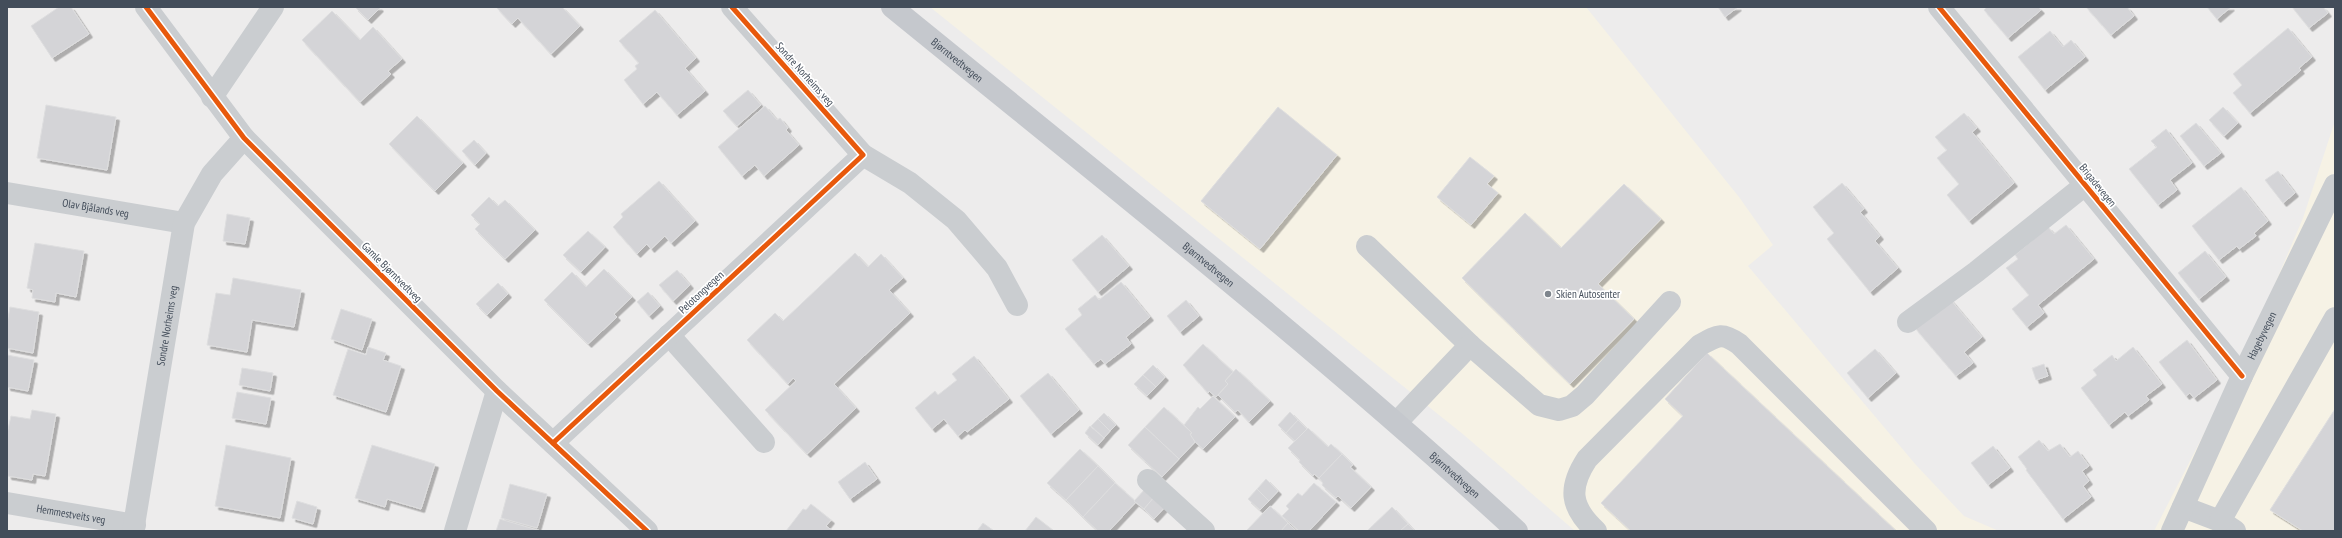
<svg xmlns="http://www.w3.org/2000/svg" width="2342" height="538" font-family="'PT Sans Narrow',sans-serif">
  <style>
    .commercial { fill: #f6f2e5 }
    .building { fill: #d4d4d7; stroke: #dededf; filter: url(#shadow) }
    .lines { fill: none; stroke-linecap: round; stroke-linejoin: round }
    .minor { stroke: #cacdd0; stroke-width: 22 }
    .major { stroke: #c5c8cd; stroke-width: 22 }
    .cycleway-casing { stroke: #fff; stroke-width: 8 }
    .cycleway { stroke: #e8590c; stroke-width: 5 }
    .poi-dot { fill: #7e858d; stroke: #fff; stroke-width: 1.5 }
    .labels { text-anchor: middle; stroke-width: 3.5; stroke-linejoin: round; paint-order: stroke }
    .street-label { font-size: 11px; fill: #434d5a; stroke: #fff }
    .poi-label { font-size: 11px; fill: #434d5a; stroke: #fff; text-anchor: start }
  </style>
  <defs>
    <filter id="shadow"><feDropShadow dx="3.5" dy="3.5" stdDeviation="0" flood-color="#0004"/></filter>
  </defs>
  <rect width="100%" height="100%" fill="#edecec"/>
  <g class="commercial">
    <polygon points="930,7 1586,7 1739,197 1773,245 1748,266 1916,465 1964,516 1999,531 1575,531 1464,435"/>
    <polygon points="2335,121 2335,531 2154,531 2245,354 2303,218"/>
  </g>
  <g class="building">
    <polygon points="59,7 71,7 89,34 52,58 31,26"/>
    <polygon points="355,7 379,7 380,8 368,20"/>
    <polygon points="496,7 562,7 580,26 551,54 518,18 512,24"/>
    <polygon points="1718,7 1738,7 1725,17"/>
    <polygon points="1987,7 2038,7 2041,10 2008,38 1984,10"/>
    <polygon points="2086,7 2127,7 2134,16 2111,35"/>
    <polygon points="2207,7 2231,7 2217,19"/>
    <polygon points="2292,7 2323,7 2328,13 2309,28"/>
    <polygon points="655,10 696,58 685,68 705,91 677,115 657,92 643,104 624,80 637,69 635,66 639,63 619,41"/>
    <polygon points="332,11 360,40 373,27 402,59 388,71 391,74 360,102 302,40"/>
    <polygon points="2288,28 2312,57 2299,68 2301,70 2250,113 2233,93 2242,85 2233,74"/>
    <polygon points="2050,31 2063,47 2071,40 2085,57 2045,90 2018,57"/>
    <polygon points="748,90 761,105 737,126 723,111"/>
    <polygon points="46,105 116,117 107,170 37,158"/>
    <polygon points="765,106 777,120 780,118 788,128 786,130 799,145 764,176 755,165 742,176 718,147"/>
    <polygon points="1278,107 1337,155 1260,249 1201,201"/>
    <polygon points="2223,107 2238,123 2224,136 2209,120"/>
    <polygon points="1964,113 1977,128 1972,132 2014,183 1969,221 1947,195 1959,184 1937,158 1947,150 1935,137"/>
    <polygon points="417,116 463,163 435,191 389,144"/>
    <polygon points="2196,123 2221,153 2204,166 2180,136"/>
    <polygon points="2166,129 2192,163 2170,180 2177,190 2158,205 2129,169 2157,147 2151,141"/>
    <polygon points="474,140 486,153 475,165 462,151"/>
    <polygon points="1470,157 1494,176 1487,184 1498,193 1471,225 1437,197"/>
    <polygon points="2278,171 2295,193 2283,203 2265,180"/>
    <polygon points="659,181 695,221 671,243 665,236 651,249 647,244 637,254 613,227 623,217 621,214"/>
    <polygon points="1842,183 1864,209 1860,212 1880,236 1875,241 1898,268 1870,292 1827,239 1834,233 1813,207"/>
    <polygon points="1624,184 1661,219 1598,284 1634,319 1570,384 1462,278 1525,213 1561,248"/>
    <polygon points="2241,187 2268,221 2254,233 2256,236 2239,249 2237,246 2219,260 2192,226"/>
    <polygon points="489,197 498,206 505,200 535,230 505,259 475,229 480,224 471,215"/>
    <polygon points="227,214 250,218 245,244 223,241"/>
    <polygon points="2066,225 2094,259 2038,305 2044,313 2027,327 2012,309 2029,295 2006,268 2018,259 2015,255 2048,227 2054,234"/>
    <polygon points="588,231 605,247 581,272 563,255"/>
    <polygon points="1102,235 1129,266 1098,292 1072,260"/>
    <polygon points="35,243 84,251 76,297 56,293 55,302 32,298 33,290 27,288"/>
    <polygon points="2205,251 2226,277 2199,299 2178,273"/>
    <polygon points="855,253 868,267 881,254 903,278 889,290 910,313 834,384 856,408 807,454 765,410 796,381 793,378 788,384 747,340 775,313 783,321"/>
    <polygon points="604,269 632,297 614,314 617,317 588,344 544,300 572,272 586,287"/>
    <polygon points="677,270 690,285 673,301 659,285"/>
    <polygon points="233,278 301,290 294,327 252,320 247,352 207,345 216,293 230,295"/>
    <polygon points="1121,282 1150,317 1126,337 1131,344 1105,364 1101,359 1094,364 1065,329 1082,315 1078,309 1095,295 1099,300"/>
    <polygon points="498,283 508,294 487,315 476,304"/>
    <polygon points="648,292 660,306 649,316 637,302"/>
    <polygon points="1950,299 1982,337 1964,352 1973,363 1956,376 1915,328"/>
    <polygon points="1186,300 1199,316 1180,332 1167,316"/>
    <polygon points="10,307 39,312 33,353 7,348 7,324"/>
    <polygon points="341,309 372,319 362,350 331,339"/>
    <polygon points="2187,340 2217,380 2194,398 2190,393 2186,396 2159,362"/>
    <polygon points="1203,344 1233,372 1225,381 1228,384 1216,397 1209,391 1208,393 1183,365"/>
    <polygon points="368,347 386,353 383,360 401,366 386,412 333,395 348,349 366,355"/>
    <polygon points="2133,347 2162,384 2146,396 2149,400 2128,416 2125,412 2109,425 2081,388 2097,375 2093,370 2112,355 2116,361"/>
    <polygon points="1875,349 1896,373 1868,398 1847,373"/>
    <polygon points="1707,353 1896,531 1631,531 1601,503 1683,416 1665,399"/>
    <polygon points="7,355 34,360 28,391 7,387"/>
    <polygon points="974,356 1009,399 967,432 965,430 958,436 944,419 932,429 915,408 935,391 938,395 957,380 952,374"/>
    <polygon points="2044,364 2048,376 2036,380 2032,368"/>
    <polygon points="1153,365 1165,377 1156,387 1143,375"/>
    <polygon points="242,368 273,373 270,391 239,385"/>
    <polygon points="1236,369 1270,401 1249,422 1238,410 1235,412 1218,395 1228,384 1225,381"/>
    <polygon points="1048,373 1079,410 1051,434 1020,396"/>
    <polygon points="1143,375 1156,387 1147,396 1134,384"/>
    <polygon points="237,392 271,398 266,424 232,418"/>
    <polygon points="1213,396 1235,417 1203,449 1192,439 1190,434 1192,433 1184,425 1198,407 1200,409"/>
    <polygon points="1164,407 1192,433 1190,434 1195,442 1179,459 1145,427"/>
    <polygon points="2335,409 2335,531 2303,531 2270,510"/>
    <polygon points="32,410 56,414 45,476 33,474 32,480 8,476 7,434 11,416 30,419"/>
    <polygon points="1290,412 1298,420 1286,433 1278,425"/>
    <polygon points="1104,413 1116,425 1110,431 1098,419"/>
    <polygon points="1098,419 1110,431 1104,438 1091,426"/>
    <polygon points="1298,420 1307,429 1295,441 1286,433"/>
    <polygon points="1090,426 1104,438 1098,445 1085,433"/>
    <polygon points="1145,427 1179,459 1162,477 1128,445"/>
    <polygon points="1308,428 1328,447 1331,444 1342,454 1319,478 1314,474 1313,476 1299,462 1300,460 1288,448"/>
    <polygon points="2039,440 2048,451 2060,444 2070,457 2078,451 2089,466 2082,471 2089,481 2083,486 2091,497 2063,519 2026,470 2027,469 2018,457"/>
    <polygon points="226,445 291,458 280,518 215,506"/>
    <polygon points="372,445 435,464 421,509 387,499 385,507 355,498"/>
    <polygon points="1993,446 2010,468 1988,485 1971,463"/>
    <polygon points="1080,449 1098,466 1066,500 1047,483"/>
    <polygon points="1342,454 1353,465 1350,467 1371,487 1351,508 1338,496 1336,498 1322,485 1323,483 1319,478"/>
    <polygon points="865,462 877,479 850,499 838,482"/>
    <polygon points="1098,466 1115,483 1083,517 1066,500"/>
    <polygon points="1266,479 1278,491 1269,501 1257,489"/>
    <polygon points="1115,483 1136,502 1109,531 1098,531 1083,517"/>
    <polygon points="1314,483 1336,502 1309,531 1299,531 1282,516 1289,509 1286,506 1298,493 1302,496"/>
    <polygon points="510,484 547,494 537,528 501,518"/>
    <polygon points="1146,488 1155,496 1144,509 1134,501"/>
    <polygon points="1257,489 1269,501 1260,510 1248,499"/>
    <polygon points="1155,496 1166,506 1154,519 1144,509"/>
    <polygon points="297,501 317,507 313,524 292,518"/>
    <polygon points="811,504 831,520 826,526 833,531 786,531 803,509 806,510"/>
    <polygon points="1270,506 1288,523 1281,531 1246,531"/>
    <polygon points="1392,507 1408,524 1400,531 1370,531 1368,530"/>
    <polygon points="1036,517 1054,531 1025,531"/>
    <polygon points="500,519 541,531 496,531"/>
    <polygon points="983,523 994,531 977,531"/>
    <polygon points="1288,523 1296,531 1281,531"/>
    <polygon points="1408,524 1415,531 1400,531"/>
  </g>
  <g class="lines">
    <g class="minor">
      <polyline points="146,7 244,138 497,391 647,531"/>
      <polyline points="732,7 863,155 910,183 956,220 997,268 1017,305"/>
      <polyline points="1939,7 2242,376"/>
      <polyline points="212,97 273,7"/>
      <path id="s1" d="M 7,193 L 184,223"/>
      <polyline points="1367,246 1470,345 1539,405 1559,410 1572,406 1585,395 1670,302"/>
      <polyline points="1908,322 1976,272 2085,185"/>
      <polyline points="669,335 764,442"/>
      <polyline points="1397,422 1470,345"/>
      <polyline points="553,443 863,155"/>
      <polyline points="1148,480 1204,531"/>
      <path id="s2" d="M 7,503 L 135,525"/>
      <polyline points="2183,507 2220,521 2235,531"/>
      <polyline points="2220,521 2335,318"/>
      <path id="s3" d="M 133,531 L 184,223 L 212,174 L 244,138"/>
      <polyline points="455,531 497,391"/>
      <path d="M 1596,531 C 1570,507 1568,488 1587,459 L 1700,345 C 1718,335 1722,332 1739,344 L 1926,531"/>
      <path id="s4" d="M 2172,531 L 2242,376 L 2335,185"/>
    </g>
    <path class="major" id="s5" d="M 892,7 C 1103,179 1317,347 1517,531"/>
    <defs>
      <g id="cycleway">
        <polyline points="146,7 244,138 497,391 647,531"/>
        <polyline points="1939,7 2242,376"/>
        <polyline points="553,443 863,155 732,7"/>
      </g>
    </defs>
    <use href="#cycleway" class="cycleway-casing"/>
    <use href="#cycleway" class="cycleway"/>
  </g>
  <circle class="poi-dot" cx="1548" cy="294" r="4"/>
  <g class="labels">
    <g class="street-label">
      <text dy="4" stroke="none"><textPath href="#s5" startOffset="84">Bjørntvedtvegen</textPath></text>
      <text transform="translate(805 74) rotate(48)" y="4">Sondre Norheims veg</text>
      <text transform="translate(2098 185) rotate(51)" y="4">Brigadevegen</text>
      <text dy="4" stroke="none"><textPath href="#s1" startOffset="90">Olav Bjålands veg</textPath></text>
      <text dy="4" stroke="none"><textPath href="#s5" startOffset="408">Bjørntvedtvegen</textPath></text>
      <text transform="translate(392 272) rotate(45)" y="4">Gamle Bjørntvedtveg</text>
      <text transform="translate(701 292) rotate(-43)" y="4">Pelotongvegen</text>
      <text dy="4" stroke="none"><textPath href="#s3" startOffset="208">Sondre Norheims veg</textPath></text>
      <text dy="4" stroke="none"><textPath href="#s4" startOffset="215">Hagebyvegen</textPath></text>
      <text dy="4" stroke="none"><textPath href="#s5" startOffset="732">Bjørntvedtvegen</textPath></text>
      <text dy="4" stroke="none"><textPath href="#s2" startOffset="65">Hemmestveits veg</textPath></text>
    </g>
    <g class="poi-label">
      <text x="1556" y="298">Skien Autosenter</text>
    </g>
  </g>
  <rect width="2342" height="538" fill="none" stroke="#434d5a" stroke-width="16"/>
</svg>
